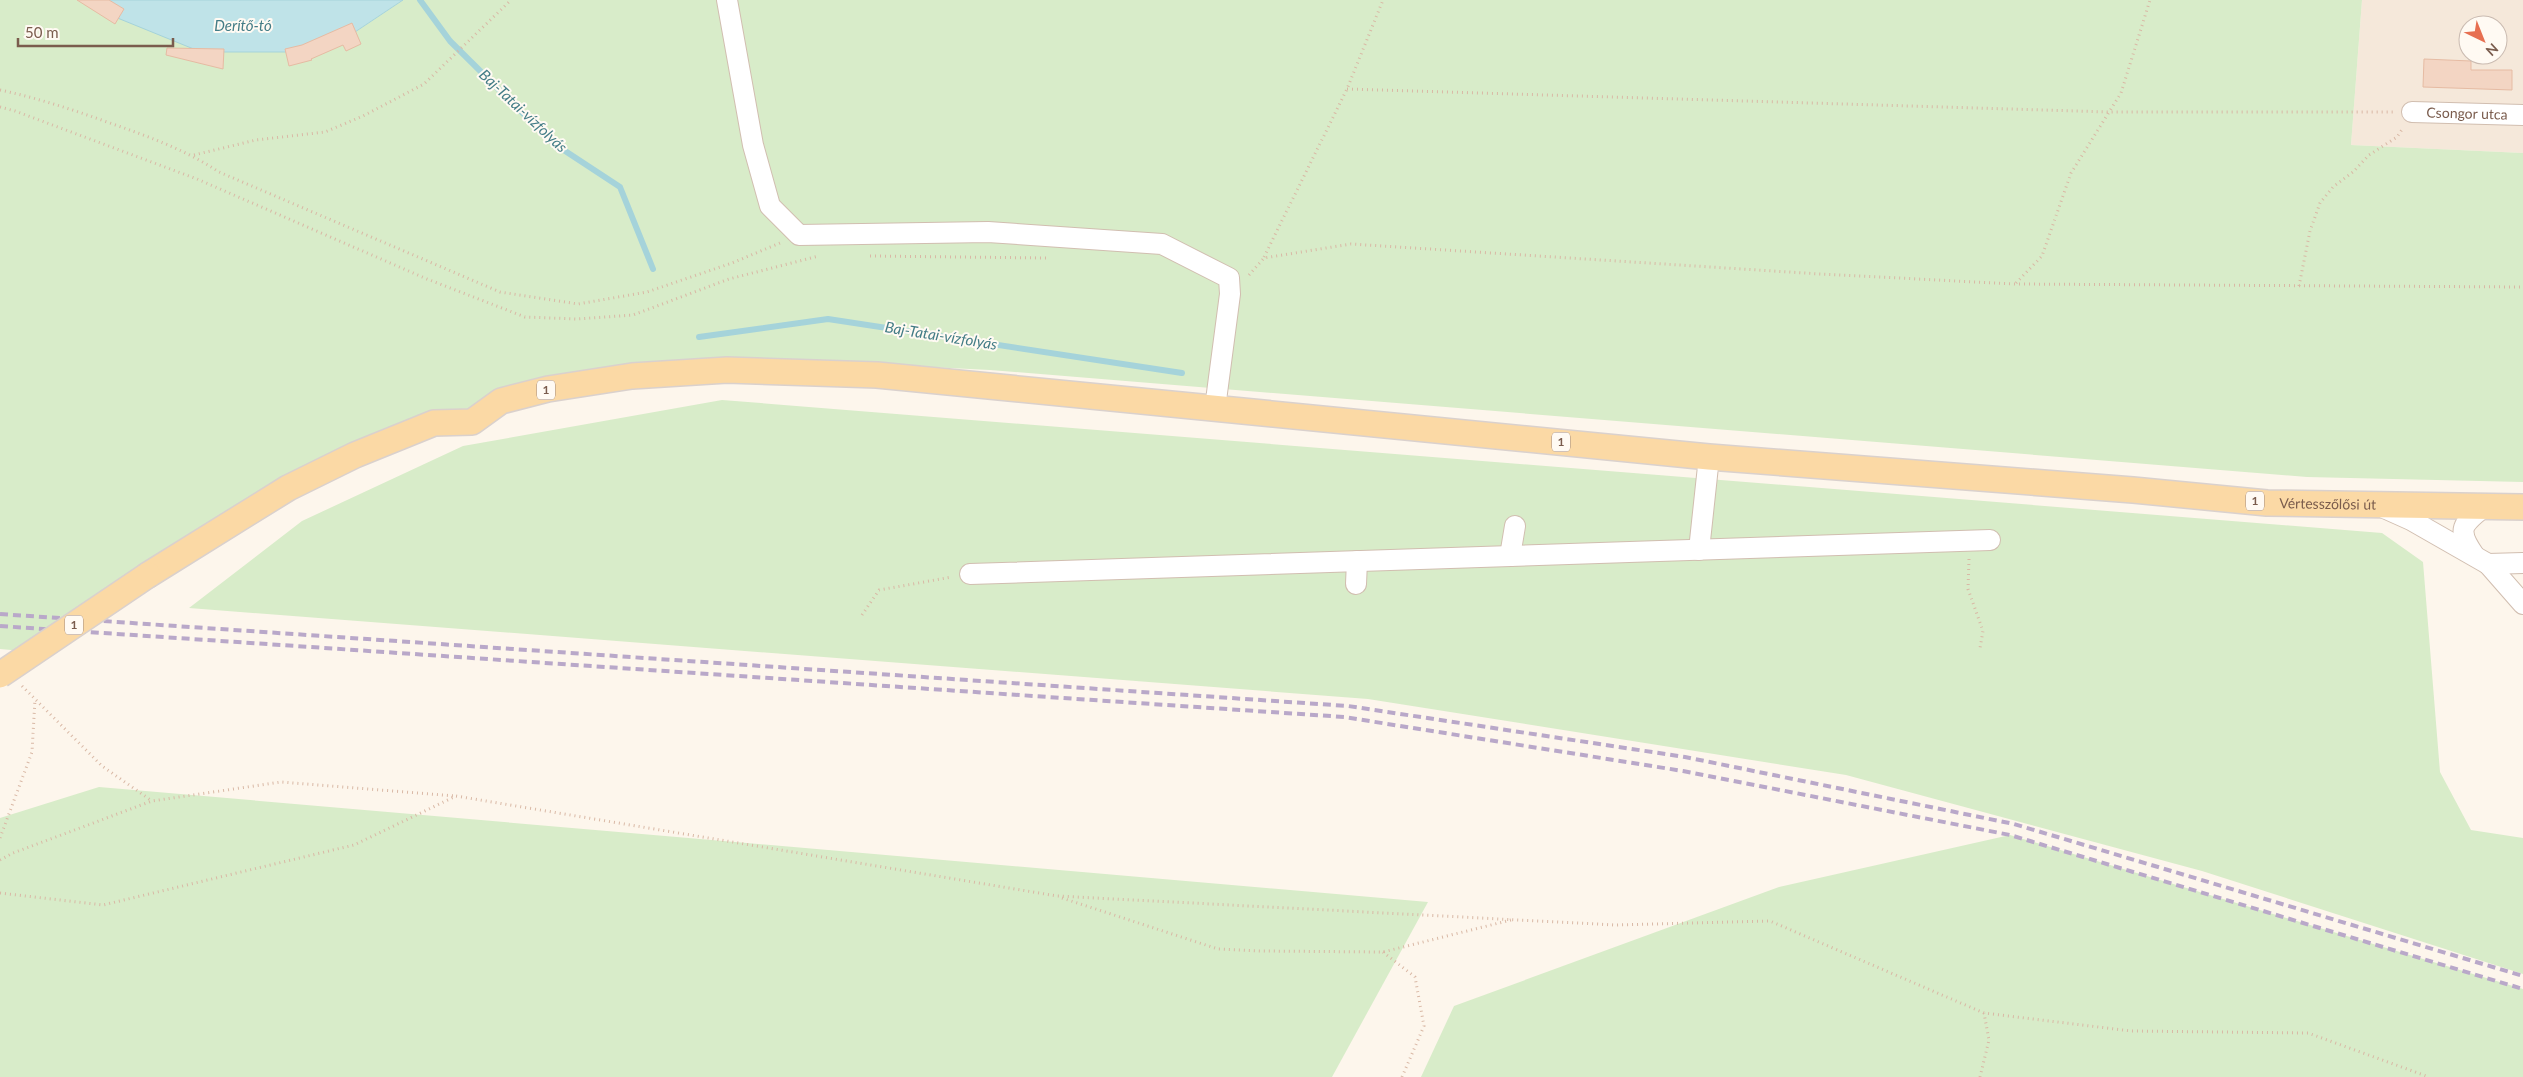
<svg xmlns="http://www.w3.org/2000/svg" width="2523" height="1077" font-family="Lato,sans-serif">
  <style>
    .residential { fill: #f5e8da; fill-rule: evenodd }
    .green { fill: #d8ecc9 }
    .water { fill: #bfe3e8; stroke: #a5d3da }
    .lines { fill: none; stroke-linecap: round; stroke-linejoin: round }
    .stream { stroke: #a5d3da; stroke-width: 6 }
    .building { fill: #f3d5c3; stroke: #e6bba3 }
    .minor-casing { stroke: #d1beb0; stroke-width: 22 }
    .major-casing { stroke: #dad1cd; stroke-width: 28 }
    .path { stroke: #d9b8a5; stroke-width: 3; stroke-dasharray: 1 4; stroke-linecap: butt }
    .minor { stroke: #fff; stroke-width: 20 }
    .major { stroke: #fbd9a5; stroke-width: 25 }
    .rail { stroke: #b9a8c9; stroke-width: 4; stroke-dasharray: 8 5; stroke-linecap: butt }
    .major-bridge-casing { stroke: #dad1cd; stroke-width: 28; stroke-linecap: butt }
    .major-bridge { stroke: #fbd9a5; stroke-width: 25 }
    .labels { text-anchor: middle; stroke-width: 4; stroke-linejoin: round; paint-order: stroke }
    .shield { fill: #fffaf3; stroke: #a28b7f; stroke-width: 1 }
    .shield-label { font-size: 12px; font-weight: bold; fill: #7a5c4d }
    .street-label { font-size: 14px; fill: #7a5c4d; stroke: #fffaf3 }
    .water-label { font-size: 15px; font-style: italic; fill: #437c86; stroke: #fffaf3 }
  </style>
  <rect width="100%" height="100%" fill="#fdf6ec"/>
  <path class="residential" d="M 2362,0 L 2523,0 L 2523,153 L 2351,145 ZM 2468,25 L 2498,25 L 2498,55 L 2468,55 Z"/>
  <g class="green">
    <polygon points="0,0 83,0 325,52 403,0 2362,0 2351,145 2523,153 2523,482 2307,477 990,370 725,357 632,376 355,455 34,652 0,649"/>
    <polygon points="722,400 2382,533 2423,562 2440,772 2471,830 2523,838 2523,974 2202,871 1846,775 1368,699 189,608 302,521 463,446"/>
    <polygon points="99,787 1428,902 1332,1077 0,1077 0,818"/>
    <polygon points="2010,835 2523,989 2523,1077 1421,1077 1454,1006 1779,887"/>
  </g>
  <polygon class="water" points="83,0 403,0 325,52 201,52 88,6"/>
  <g class="lines">
    <g class="stream">
      <polyline points="420,0 450,41 553,143 620,187 653,269"/>
      <polyline points="699,337 828,319 1182,373"/>
    </g>
  </g>
  <g class="building">
    <polygon points="77,0 109,0 124,9 115,24"/>
    <polygon points="352,23 361,44 346,51 343,45 311,59 312,60 289,66 285,49 302,45"/>
    <polygon points="167,48 224,49 223,69 166,55"/>
    <polygon points="2424,59 2471,61 2471,70 2512,70 2512,90 2423,87"/>
  </g>
  <g class="lines">
    <defs>
      <g id="minor">
        <polyline points="727,0 753,145 770,206 799,235 988,232 1162,244 1229,278 1230,294 1215,408"/>
        <path id="s1" d="M 2412,112 L 2523,115"/>
        <polyline points="2382,507 2411,520 2488,564 2523,563"/>
        <polyline points="1699,550 1709,457"/>
        <path d="M 2474,555 C 2456,529 2462,524 2485,506"/>
        <polyline points="1510,556 1515,526"/>
        <polyline points="2488,564 2523,604"/>
        <polyline points="970,574 1990,540"/>
        <polyline points="1356,584 1357,561"/>
      </g>
      <g id="major">
        <path id="s2" d="M 148,575 L 288,488 L 355,455 L 434,423 L 472,422 L 501,401 L 548,389 L 632,376 L 727,370 L 877,375 L 1709,457 L 2133,490 L 2267,503 L 2523,507"/>
      </g>
    </defs>
    <use href="#minor" class="minor-casing"/>
    <use href="#major" class="major-casing"/>
    <g class="path">
      <polyline points="1347,89 2109,112 2394,112"/>
      <path d="M 0,90 C 37,98 71,109 107,122 C 147,136 184,149 219,172 L 500,292 L 578,304 L 647,292 L 732,263 L 780,243"/>
      <polyline points="0,107 15,111 197,179 427,279 525,317 577,319 633,315 729,279 819,256"/>
      <polyline points="194,155 256,140 325,132 363,116 424,84 511,0"/>
      <polyline points="870,256 1047,258"/>
      <polyline points="1264,257 1347,89 1383,0"/>
      <polyline points="1249,275 1264,258 1351,244 1820,274 2015,284 2523,287"/>
      <polyline points="2016,283 2042,256 2071,173 2121,93 2150,0"/>
      <polyline points="2299,286 2310,231 2320,203 2333,187 2353,172 2369,155 2397,137 2403,128"/>
      <polyline points="1969,559 1968,589 1983,631 1980,648"/>
      <polyline points="862,615 879,590 952,577"/>
      <polyline points="22,686 102,766 152,801"/>
      <polyline points="0,838 32,752 35,699"/>
      <polyline points="0,860 13,853 152,801 281,782 455,796"/>
      <polyline points="0,893 103,905 354,845 456,796 1057,896 1615,925 1770,921 1984,1013 2131,1031 2308,1033 2429,1077"/>
      <polyline points="1062,898 1218,949 1261,951 1383,952 1511,920"/>
      <polyline points="1383,952 1415,977 1424,1026 1402,1077"/>
      <polyline points="1980,1077 1989,1040 1984,1013"/>
    </g>
    <use href="#minor" class="minor"/>
    <use href="#major" class="major"/>
    <g class="rail">
      <polyline points="0,614 1348,706 1685,757 2014,824 2523,976"/>
      <polyline points="0,626 1344,717 1683,771 2010,835 2523,989"/>
    </g>
    <defs>
      <polyline id="major-bridge" points="0,675 148,575"/>
    </defs>
    <use href="#major-bridge" class="major-bridge-casing"/>
    <use href="#major-bridge" class="major-bridge"/>
  </g>
  <g class="labels">
    <g class="shield">
      <rect x="537" y="380.5" width="18" height="19" rx="4"/>
      <rect x="1552" y="432.5" width="18" height="19" rx="4"/>
      <rect x="2246" y="491.5" width="18" height="19" rx="4"/>
      <rect x="65" y="615.5" width="18" height="19" rx="4"/>
    </g>
    <g class="shield-label">
      <text x="546" y="394">1</text>
      <text x="1561" y="446">1</text>
      <text x="2255" y="505">1</text>
      <text x="74" y="629">1</text>
    </g>
    <g class="street-label">
      <text dy="5" stroke="none"><textPath href="#s1" startOffset="55">Csongor utca</textPath></text>
      <text dy="5" stroke="none"><textPath href="#s2" startOffset="2234">Vértesszőlősi út</textPath></text>
    </g>
    <g class="water-label">
      <text x="243" y="31">Derítő-tó</text>
      <text transform="translate(523 111) rotate(43)" y="5">Baj-Tatai-vízfolyás</text>
      <text transform="translate(941 336) rotate(9)" y="5">Baj-Tatai-vízfolyás</text>
    </g>
  </g>
  <g transform="translate(2483 40) rotate(137)"><circle r="24" fill="#fffaf3" stroke="#cabbb1"/>
  <path d="M0-4L9 19L0 12L-9 19Z" fill="#e76f51"/>
  <text y="-8" font-size="14" font-weight="bold" text-anchor="middle" fill="#7a5c4d">N</text>
  </g>
  <path d="M18 38v8h155v-8" fill="none" stroke="#7a5c4d" stroke-width="2.5"/>
  <text x="25" y="38" font-size="15" fill="#7a5c4d" stroke="#fffaf3" stroke-width="4" paint-order="stroke">50 m</text>
</svg>
